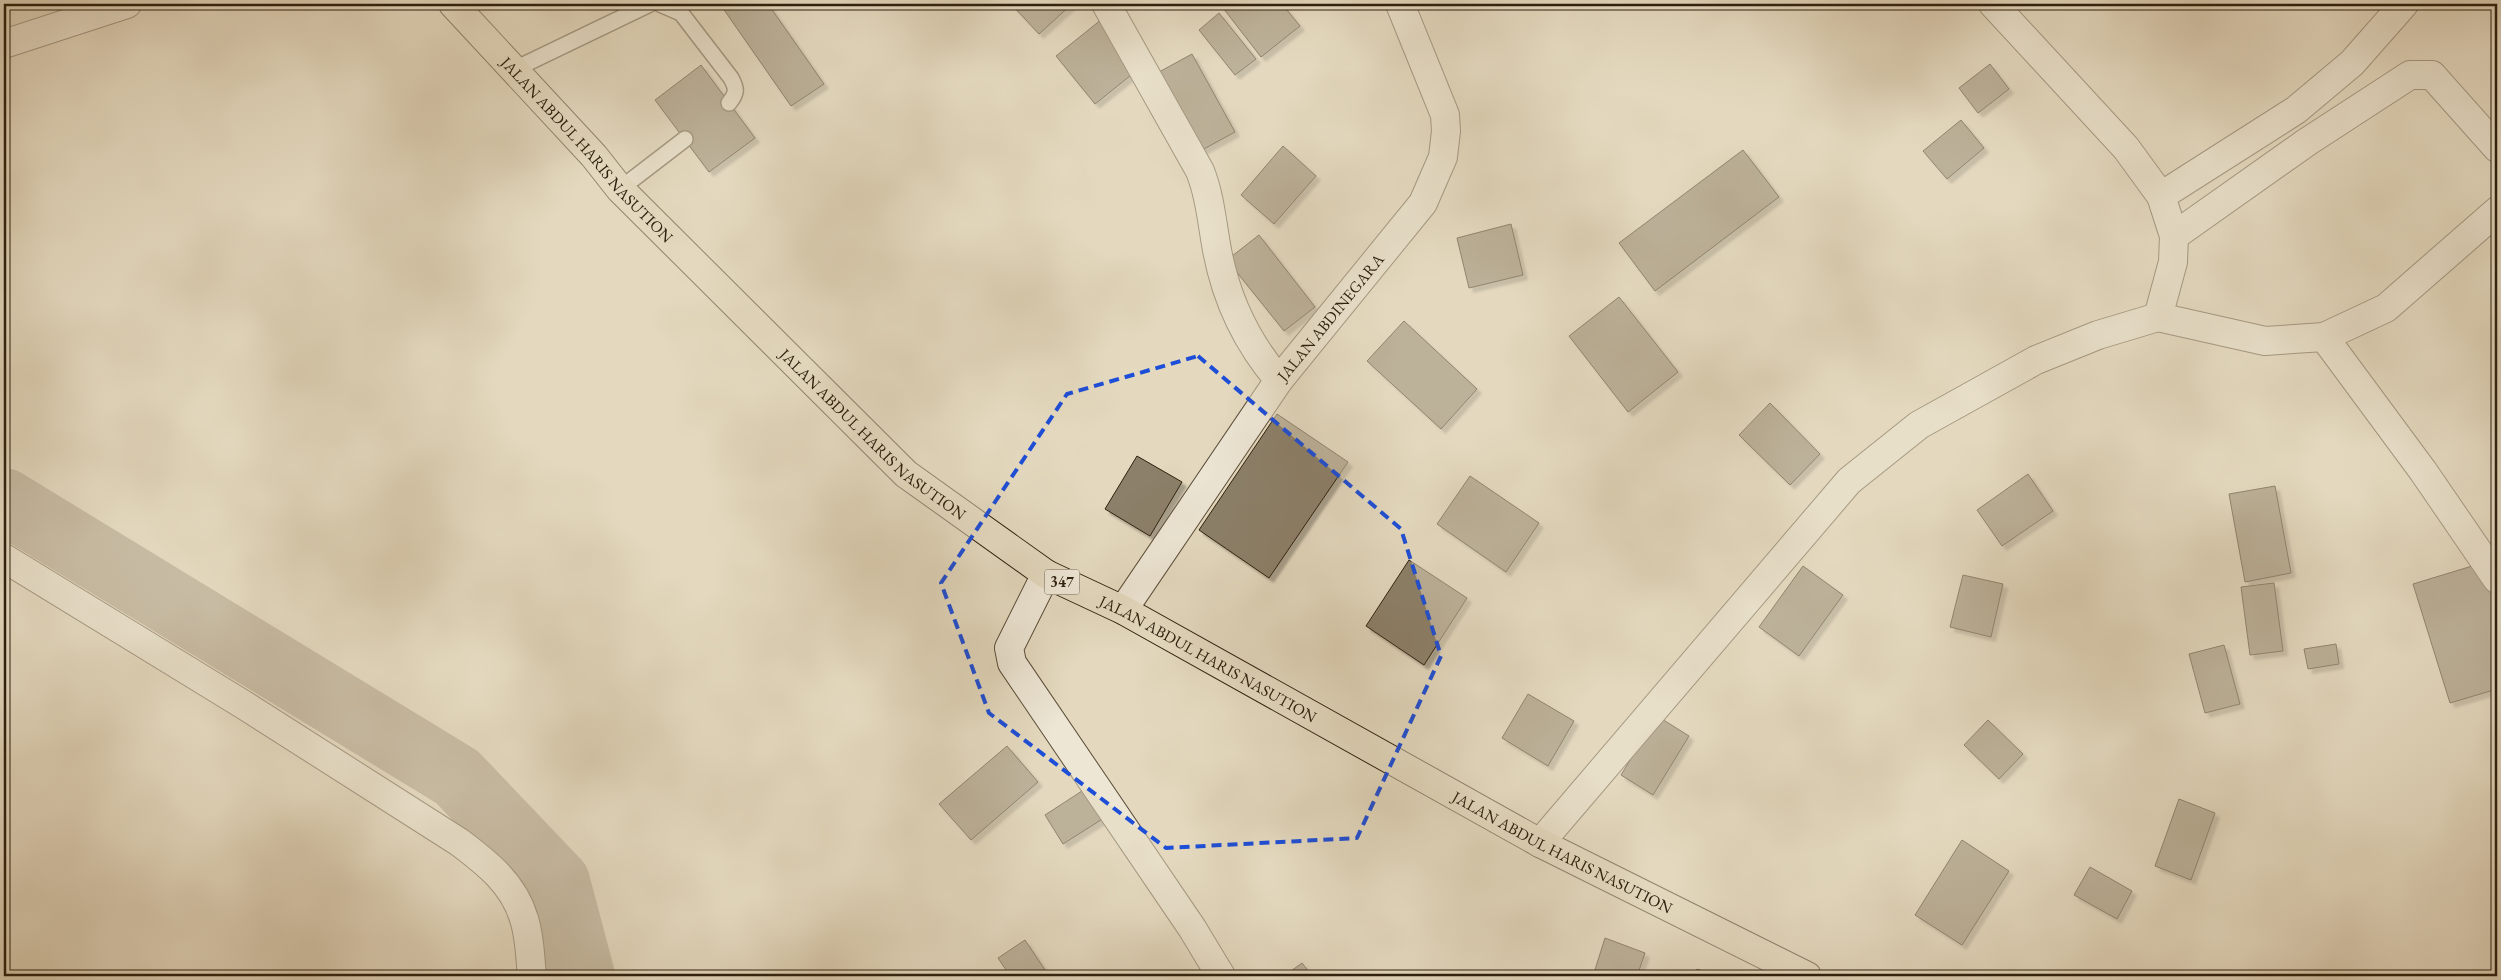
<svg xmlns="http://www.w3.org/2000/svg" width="2501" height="980" font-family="'EB Garamond',serif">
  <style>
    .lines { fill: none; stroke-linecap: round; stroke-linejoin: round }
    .river { stroke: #a69a83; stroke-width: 66 }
    .building { fill: #8c806a; stroke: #2d200e; filter: url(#shadow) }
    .service-casing { stroke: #5b4e3a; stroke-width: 18 }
    .minor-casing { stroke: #5b4e3a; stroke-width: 30 }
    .primary-casing { stroke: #2d200e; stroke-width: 30 }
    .service { stroke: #ede6d5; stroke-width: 15 }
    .minor { stroke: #ede6d5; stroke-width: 28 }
    .primary { stroke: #e4d9bf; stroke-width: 28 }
    .marked { fill: none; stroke: #1d4ed8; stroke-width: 4; stroke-dasharray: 10 6; stroke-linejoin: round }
    .labels { text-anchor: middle; stroke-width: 5; stroke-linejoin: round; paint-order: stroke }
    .shield { fill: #ede6d5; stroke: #675b4a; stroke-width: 1 }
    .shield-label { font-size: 15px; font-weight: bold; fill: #2d200e }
    .street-label { font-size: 16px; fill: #2d200e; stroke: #ede6d5 }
  </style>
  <defs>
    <filter id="shadow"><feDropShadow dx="4.5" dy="4.5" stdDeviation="1" flood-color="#0004"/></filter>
  </defs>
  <rect width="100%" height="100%" fill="#e4d9bf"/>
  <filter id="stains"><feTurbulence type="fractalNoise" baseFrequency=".004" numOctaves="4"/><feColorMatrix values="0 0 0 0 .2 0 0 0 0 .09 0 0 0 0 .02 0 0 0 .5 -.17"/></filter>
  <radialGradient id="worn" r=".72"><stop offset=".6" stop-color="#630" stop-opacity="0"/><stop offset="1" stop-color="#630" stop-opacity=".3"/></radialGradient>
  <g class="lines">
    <polyline class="river" points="4,501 457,777 557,882 582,976"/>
  </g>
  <g class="building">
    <polygon points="720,4 768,4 824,84 791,106"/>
    <polygon points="1011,4 1072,4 1039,34"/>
    <polygon points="1220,4 1282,4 1300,26 1261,57"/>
    <polygon points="1219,13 1256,59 1235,75 1199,30"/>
    <polygon points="1102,19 1141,67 1095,104 1056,56"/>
    <polygon points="1192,54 1235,132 1202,150 1159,72"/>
    <polygon points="1990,64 2009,89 1978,113 1959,88"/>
    <polygon points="701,65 755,138 709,172 655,100"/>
    <polygon points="1961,120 1984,148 1947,179 1923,151"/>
    <polygon points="1283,146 1316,176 1274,224 1241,195"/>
    <polygon points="1743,150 1779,197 1655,291 1619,243"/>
    <polygon points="1511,224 1523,275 1469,288 1457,238"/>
    <polygon points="1259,235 1315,307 1284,331 1227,260"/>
    <polygon points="1619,297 1678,372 1628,412 1569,336"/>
    <polygon points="1404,321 1477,389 1441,429 1367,361"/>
    <polygon points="1770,403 1820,454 1790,485 1739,435"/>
    <polygon points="1277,414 1348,462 1269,578 1199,530"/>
    <polygon points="1137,456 1182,482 1150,536 1105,509"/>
    <polygon points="2028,474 2053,511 2002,546 1977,510"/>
    <polygon points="1470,476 1539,523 1506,572 1437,524"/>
    <polygon points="2275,486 2291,573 2245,582 2229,494"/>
    <polygon points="1409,560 1467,598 1424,665 1366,626"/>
    <polygon points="2482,563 2497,613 2497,689 2450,703 2413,584"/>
    <polygon points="1803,566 1843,595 1799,656 1759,627"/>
    <polygon points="1963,575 2003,584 1991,637 1950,627"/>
    <polygon points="2274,583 2283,651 2250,655 2241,587"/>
    <polygon points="2336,644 2339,664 2308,669 2304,649"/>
    <polygon points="2224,645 2240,704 2205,713 2189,654"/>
    <polygon points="1528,694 1574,721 1548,766 1502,738"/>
    <polygon points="1657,716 1689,736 1653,795 1621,775"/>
    <polygon points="1988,720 2023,754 1999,779 1964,745"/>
    <polygon points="1007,746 1038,782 971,840 939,804"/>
    <polygon points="1085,789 1104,818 1063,844 1045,815"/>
    <polygon points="2179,799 2215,813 2191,880 2155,866"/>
    <polygon points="1962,840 2009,871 1962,945 1915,915"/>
    <polygon points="2090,867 2132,891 2117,919 2074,895"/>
    <polygon points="1605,938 1645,953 1637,976 1593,976"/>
    <polygon points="1025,940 1049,976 1010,976 998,958"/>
    <polygon points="1302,963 1312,976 1284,976"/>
    <polygon points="1697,969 1718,976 1694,976"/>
  </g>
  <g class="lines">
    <defs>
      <g id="service">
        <path d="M 660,4 L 681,13 L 731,78 C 737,89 737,93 729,103"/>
        <polyline points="515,69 650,4"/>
        <polyline points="620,189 685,139"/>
      </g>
      <g id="minor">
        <path d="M 1106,4 L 1200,171 C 1210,196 1212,223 1217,250 C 1226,298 1247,343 1279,380"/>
        <polyline points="1993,4 2126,148 2161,196 2174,236 2173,262 2158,317"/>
        <polyline points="4,44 127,4"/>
        <polyline points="2161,196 2296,110 2352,63 2404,4"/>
        <polyline points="2174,236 2307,142 2410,75 2432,75 2497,148"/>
        <polyline points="2324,337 2423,471 2497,579"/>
        <path d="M 4,558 L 244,705 L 459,842 C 487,863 514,884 524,919 C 530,937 530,958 532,976"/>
        <polyline points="1046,574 1009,648 1012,663 1192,928 1221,976"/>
        <path id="s1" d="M 1123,610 L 1279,380 L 1423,203 L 1443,157 L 1446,131 L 1445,115 L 1400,4"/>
        <polyline points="1540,843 1849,481 1919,425 2036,360 2098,335 2158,317 2265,341 2324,337 2386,308 2497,211"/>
      </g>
      <g id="primary">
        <path id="s2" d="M 453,4 L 594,156 L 620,189 L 906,474 L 1046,574 L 1123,610 L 1540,843 L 1807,976"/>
      </g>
    </defs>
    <use href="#service" class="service-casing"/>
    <use href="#minor" class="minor-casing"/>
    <use href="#primary" class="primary-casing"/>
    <use href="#service" class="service"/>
    <use href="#minor" class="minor"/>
    <use href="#primary" class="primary"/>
  </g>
  <path d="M0 0H2501V980H0ZM 1198,356 L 1401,529 L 1441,656 L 1357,838 L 1166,848 L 989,713 L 941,583 L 1067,394 Z" fill="#e4d9bf" fill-opacity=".55" fill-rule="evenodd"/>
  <path class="marked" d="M 1198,356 L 1401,529 L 1441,656 L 1357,838 L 1166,848 L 989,713 L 941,583 L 1067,394 Z"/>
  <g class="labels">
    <rect class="shield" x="1044.5" y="569.5" width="35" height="25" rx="4"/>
    <g class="shield-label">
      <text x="1062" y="587">347</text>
    </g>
    <g class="street-label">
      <text dy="6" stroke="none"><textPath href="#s2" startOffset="198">JALAN ABDUL HARIS NASUTION</textPath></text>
      <text dy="6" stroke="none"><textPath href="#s1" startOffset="359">JALAN ABDINEGARA</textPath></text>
      <text dy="6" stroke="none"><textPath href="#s2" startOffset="602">JALAN ABDUL HARIS NASUTION</textPath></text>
      <text dy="6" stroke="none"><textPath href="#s2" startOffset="1008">JALAN ABDUL HARIS NASUTION</textPath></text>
      <text dy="6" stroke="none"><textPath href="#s2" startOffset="1412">JALAN ABDUL HARIS NASUTION</textPath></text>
    </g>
  </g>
  <rect width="2501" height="980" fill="none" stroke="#e4d9bf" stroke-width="20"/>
  <rect x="5" y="5" width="2491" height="970" fill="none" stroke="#2d200e" stroke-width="2.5"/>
  <rect x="10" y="10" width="2481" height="960" fill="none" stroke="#2d200e"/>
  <rect width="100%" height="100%" filter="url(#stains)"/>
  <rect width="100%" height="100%" fill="url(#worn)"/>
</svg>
